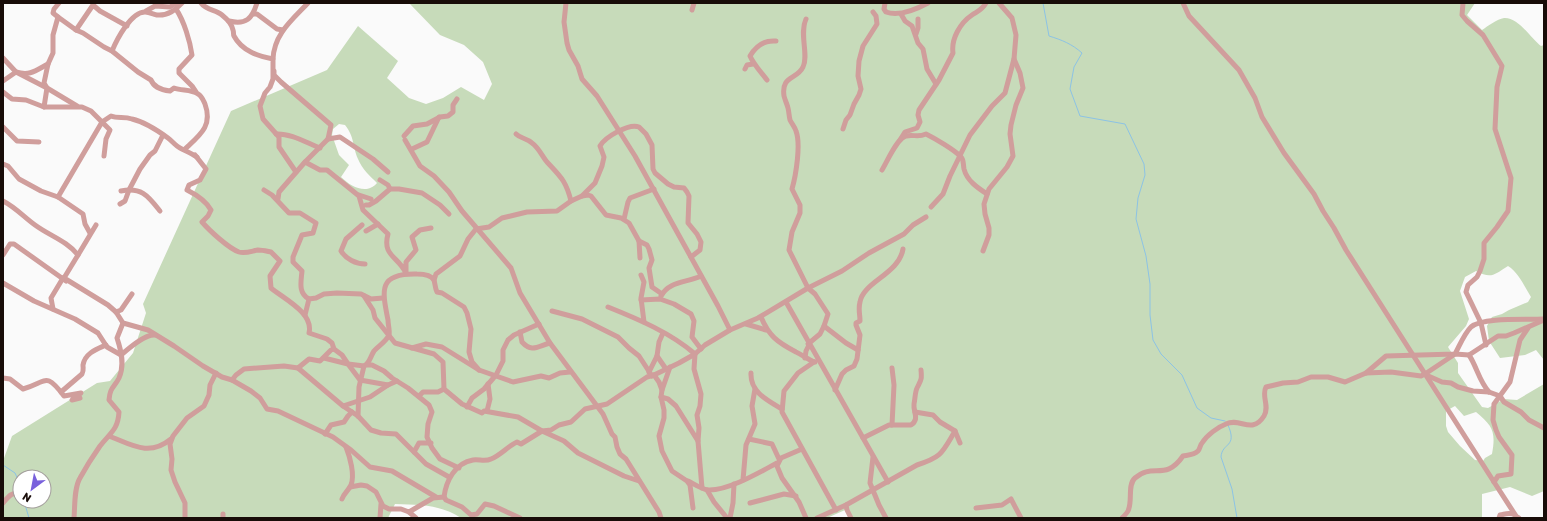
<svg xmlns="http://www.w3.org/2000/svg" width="1547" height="521" font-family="Rubik,sans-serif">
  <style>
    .green { fill: #c7dbba; fill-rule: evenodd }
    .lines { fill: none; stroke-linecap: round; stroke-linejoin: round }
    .stream { stroke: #8cc3e5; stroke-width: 1 }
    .minor { stroke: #d09e9c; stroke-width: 5 }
  </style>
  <rect width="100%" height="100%" fill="#fafafa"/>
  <path class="green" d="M 409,3 L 1475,3 L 1467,15 L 1482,30 C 1488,26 1497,19 1504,18 C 1518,17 1531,38 1541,46 L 1544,45 L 1544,360 L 1536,350 L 1525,355 L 1500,358 L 1489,341 L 1487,326 L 1492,317 L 1502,314 L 1509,310 L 1528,302 L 1531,297 C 1524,286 1519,273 1508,266 C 1494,275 1491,279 1476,271 L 1465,277 L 1460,291 L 1469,319 L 1466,326 L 1448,347 L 1458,363 L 1458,373 L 1482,407 L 1488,408 L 1504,399 L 1517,400 L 1544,384 L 1544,491 L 1532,496 L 1510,487 L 1482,494 L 1482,518 L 849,518 L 845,510 L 827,518 L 461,518 C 439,504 420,505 395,504 L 388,518 L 3,518 L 3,461 L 12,436 L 97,383 L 110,381 L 133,353 L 146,313 L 143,304 L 231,111 L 327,70 L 358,26 L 398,61 L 387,78 L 409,98 L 426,104 L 443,98 L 461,87 L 484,100 L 492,84 L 483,62 L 464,45 L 440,35 ZM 339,124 L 345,125 C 355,138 352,145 358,159 C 362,169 370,176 377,183 C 367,195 351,187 341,177 L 349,165 L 339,155 L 332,135 L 333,129 ZM 1455,406 L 1464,416 L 1476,412 C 1493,426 1496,432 1492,454 L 1485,458 L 1483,461 L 1475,460 L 1460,446 L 1448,432 L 1446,426 L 1446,411 ZM 20,477 L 44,477 L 44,501 L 20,501 Z"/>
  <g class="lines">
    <g class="stream">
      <path d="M 1043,3 L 1049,36 C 1062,40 1072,44 1082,53 L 1074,67 L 1070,89 L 1080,116 L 1125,124 L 1144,164 L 1145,175 L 1138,198 L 1136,219 L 1146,256 L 1150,284 L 1150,315 L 1153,340 L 1161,354 L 1182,375 L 1197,408 L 1211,418 L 1225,421"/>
      <path d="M 1228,425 C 1238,448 1222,442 1221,457 L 1232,489 L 1237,518"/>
      <polyline points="3,465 15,473 20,484"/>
      <polyline points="24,501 29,518"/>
    </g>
    <g class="minor">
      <path d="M 201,3 C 206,10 216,10 222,15 C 227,19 232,24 233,30 C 234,33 233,34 234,36 C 242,51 258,56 273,59 L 273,79 L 270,87 L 265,93 L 260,106 L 263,119 L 279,137 L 279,147 L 296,172"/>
      <polyline points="566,3 564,22 567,43 569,50 578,66 582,79 597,96 635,156 718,306 730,330"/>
      <path d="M 885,3 L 884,9 L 886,12 C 899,17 915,10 928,3"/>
      <polyline points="1183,3 1189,16 1239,70 1255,98 1262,117 1284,153 1314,194 1323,211 1334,228 1346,250 1494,482 1516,516 1519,518"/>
      <polyline points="1463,3 1462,15 1467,21 1483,35 1502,66 1497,87 1495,129 1511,178 1508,211 1497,227 1484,243 1484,259 1480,271 1477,277 1468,285 1466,292 1481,323 1486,345"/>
      <path d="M 176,9 C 184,21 190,41 192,55 L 179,69 L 179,73 L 192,86 L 196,92"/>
      <polyline points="692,10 694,3"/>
      <polyline points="146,11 155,6 170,7 176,3"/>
      <polyline points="253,14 257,14 277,29 283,30"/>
      <polyline points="901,14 905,21 912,26 918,43 923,49 927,69 936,84"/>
      <polyline points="58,17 53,13 54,9 59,3"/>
      <path d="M 806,19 C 799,34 809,55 803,67 C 797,80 781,75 784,96 C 785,100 787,104 788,108 C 789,112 789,116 790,120 C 792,124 795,127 796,131 C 801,144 796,175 792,189 L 800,205 L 800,213 L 792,232 L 789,250 L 808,288 L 815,294 L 828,314 L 824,326 L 846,343 L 858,350"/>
      <path d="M 229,21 C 246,25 252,19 257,3"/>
      <path d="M 76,30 L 83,33 L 104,47 L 112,51 L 138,72 L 151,80 C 154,88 162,90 170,91 L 174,88 C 182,91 191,89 198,94 C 202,96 203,100 205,104 C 213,126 200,135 185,149"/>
      <polyline points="916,34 918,28 918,19"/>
      <path d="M 112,51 C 117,39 131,12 145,12 C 149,12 153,14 157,15 C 168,16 175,10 182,3"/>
      <polyline points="3,58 16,72 47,88 77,106"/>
      <path d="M 273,59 C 274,34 292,20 308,3"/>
      <polyline points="745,69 747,65 753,64"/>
      <polyline points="274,71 274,75 281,82 331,125 328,139 305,162"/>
      <path d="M 767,80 C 761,72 754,65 750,56 C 756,46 765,40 776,41"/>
      <path d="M 3,81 L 16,72 C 30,76 35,71 48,64"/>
      <path d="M 3,92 L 12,99 L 26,100 L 44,107 L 82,107 L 91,111 L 102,122 L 111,116 C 118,119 124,116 132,119 C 145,122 157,130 168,138 C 172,141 176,146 180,148 C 186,151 191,153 197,157"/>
      <polyline points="44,107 47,88 44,83 48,64 53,53 53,35 58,17 76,30 93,5 100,11 127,26"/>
      <polyline points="3,127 17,141 39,142"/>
      <polyline points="843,129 846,120 850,115 854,104 859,95 861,89 858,76 859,61 863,46 877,24 876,16 873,12"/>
      <path d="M 276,134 C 290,133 307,143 320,148"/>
      <path d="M 516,134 C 521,139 527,138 532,143 C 539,148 542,156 547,162 C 561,177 566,181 571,201"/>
      <polyline points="404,136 413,126 427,124 440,117 448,116 453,112 453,105 457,99"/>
      <polyline points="328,139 340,137 373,159 388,172"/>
      <polyline points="405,140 420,166 434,176 449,192 462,211 511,268 520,293 550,343 603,414 612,434 615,437 617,447 620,454 626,459 659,512 661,518"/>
      <path d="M 900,140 L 905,132 L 917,128 L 920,122 L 918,115 L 919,110 L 939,80 L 953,53 C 951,39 960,23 972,15 C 978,11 982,10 986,3"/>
      <polyline points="412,149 427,142 439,117"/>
      <path d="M 195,155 L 206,169 L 200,180 L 189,185 L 187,190 C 197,195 206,201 211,210 L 208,216 L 202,222 C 209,230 228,248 239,252 C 245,254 252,251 258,250 C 262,250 266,251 271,252 L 280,261 L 270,276 L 271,288 C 284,299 314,313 309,333 L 327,339 L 332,343 L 334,349 L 342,355 L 348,364 L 364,366"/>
      <polyline points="3,164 8,166 19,179 41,191 58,197 83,214 85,224 90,233"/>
      <path d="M 882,170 C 887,162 897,138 906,136 C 914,134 917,138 926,134 C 934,138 955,150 961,157 C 964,160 963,164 964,169 C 967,181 978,188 987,194"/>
      <polyline points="380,180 388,185 390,189"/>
      <path d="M 264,190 L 272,195 L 289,213 L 300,213 L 316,223 L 313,233 L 302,235 L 293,257 L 293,262 L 302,271 C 301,282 298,293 309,299"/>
      <path d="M 121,191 C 142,187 148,196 160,211"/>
      <polyline points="359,195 371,199"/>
      <polyline points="582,196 588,195 591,196 606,215 621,218 629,223 639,241 640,258"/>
      <polyline points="58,197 102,122 110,130 106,139 104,156"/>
      <path d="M 278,199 L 279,192 L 305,162 L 320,170 L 327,170 L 359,196 L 363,210 L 388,234 C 382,256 398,256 406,273 L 406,262 L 416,250 L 412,237 L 420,230 L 431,228"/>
      <path d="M 3,201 C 15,207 24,217 35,225 C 50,236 67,241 78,255 L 64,278 L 108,305 L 116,312 L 123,323 L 148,330 L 174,346 L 203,366 L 222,377 L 232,380 L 251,391 L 260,398 L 267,409 L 278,411 L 333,437 L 351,450 L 370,467 L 392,471 L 436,497"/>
      <polyline points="120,204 125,201 129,190 140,169 150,155 155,151 163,135"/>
      <polyline points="366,205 369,205 376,201 390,189 399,189 422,193 440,205 449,214"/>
      <polyline points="931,207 943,194 950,176 970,135 992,106 1005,93 1014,59"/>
      <polyline points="624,219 628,202 630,198 654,189"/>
      <path d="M 362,225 L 346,239 L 341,251 C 346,259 356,264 365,264"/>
      <polyline points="366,231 378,224"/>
      <polyline points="639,241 647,245 649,249 652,260 649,268 652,287 662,294"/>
      <polyline points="983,251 989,235 989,228 985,214 984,204 989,189 1007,167 1013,156 1010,134 1011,125 1016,105 1023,88 1020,73 1014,59 1016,35 1012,18 999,3"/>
      <polyline points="3,255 10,244 14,244 66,281"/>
      <polyline points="78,255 96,225"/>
      <polyline points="641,275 644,282 641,298 644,322"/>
      <path d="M 434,280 L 436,274 L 460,256 L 468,239 L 476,229 L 489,227 L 502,218 L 527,212 L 557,211 L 571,201 L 582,196 L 595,183 L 602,166 L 604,157 L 600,146 C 605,137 629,123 639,127 L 646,134 L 652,145 L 653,169 L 655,173 L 668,184 L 674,187 L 684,188 L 687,192 L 689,196 L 688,223 L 697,234 L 701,242 L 700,250 L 691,257"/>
      <path d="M 3,283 L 34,301 L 75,319 L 98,333 L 107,347 L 121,355 C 129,348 145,334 155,335"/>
      <polyline points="364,296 373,310 375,318 395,343 434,354 443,362 444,389 462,404 482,413 484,411 518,417 542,431 564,441 578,453 624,476 639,481"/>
      <path d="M 661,296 C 669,281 686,283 701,276"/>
      <polyline points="641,300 660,299 674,304 691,314 694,321 692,337 701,349"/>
      <polyline points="786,302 888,482"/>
      <path d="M 608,307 C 638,319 671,333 695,354 L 694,369 L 701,394 L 700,406 L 697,415 L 699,428 L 698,441"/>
      <polyline points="53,309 51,298 63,278"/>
      <polyline points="552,311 582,319 618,337 629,348 639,356 652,376"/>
      <polyline points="116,312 121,310 132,294"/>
      <polyline points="305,315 309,299 316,298 324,294 337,293 361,294 371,299 383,298"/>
      <path d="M 761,317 C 769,336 777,342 796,352 C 803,355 808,360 815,362"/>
      <polyline points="746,324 766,330"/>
      <path d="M 520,332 L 522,342 C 532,353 538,346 550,343"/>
      <polyline points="808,344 820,334 824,326"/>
      <polyline points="412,348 426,344 442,347 479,370 513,382 541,376 549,378 560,373 570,372"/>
      <path d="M 1469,355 C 1477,367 1479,381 1489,392"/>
      <polyline points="657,356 666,369"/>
      <polyline points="324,358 348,364 360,380 388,385 397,381"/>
      <polyline points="805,358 806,351 809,345"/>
      <polyline points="814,362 798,373 784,391 782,412 836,510"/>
      <polyline points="367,365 372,365 384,371 392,378 408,388 429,405 432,412 428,424 427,437 432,448 440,459 459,468"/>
      <polyline points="298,368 343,406 358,416 371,430 381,433 396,434 414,452 419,443 431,443"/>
      <polyline points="892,368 894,385 892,425"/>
      <polyline points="649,372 657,356 659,342 663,333"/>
      <path d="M 751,373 C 750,392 767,400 782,409"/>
      <path d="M 1366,373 L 1386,356 L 1455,354 C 1460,345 1464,334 1471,327 C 1483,317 1527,320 1543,319"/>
      <polyline points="654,375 659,382 662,390 661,397 664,410 664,418 659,436 662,451 672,471 687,481 690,485 693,508"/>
      <polyline points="1426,375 1442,382 1451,383 1458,387 1473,391 1489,392 1500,396 1504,402 1521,412 1529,420 1544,428"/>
      <path d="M 3,378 L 10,379 L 23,389 C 47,382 45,371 64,396 L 81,393 L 72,400 L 80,398"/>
      <polyline points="232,380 236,375 244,369 284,366 298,368 309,359 320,361 331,350 334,349"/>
      <polyline points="662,390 670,367"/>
      <path d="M 835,390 L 842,374 L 846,370 L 854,366 L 857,359 L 860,335 L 856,325 L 856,323 L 860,321 C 860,314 858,309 860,302 C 863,282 899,274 903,249"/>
      <path d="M 61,392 L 82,374 C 84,370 83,369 83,365 C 85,353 97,349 106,345"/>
      <polyline points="419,396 423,392 438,392 444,389"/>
      <polyline points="661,397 668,399 676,406 698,441 702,488"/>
      <polyline points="343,406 370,397 388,385"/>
      <polyline points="467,407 472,398 484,389 496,375 503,361 503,350 508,340 514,335 539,324"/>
      <polyline points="487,411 490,399 488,384"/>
      <polyline points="915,412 933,415 940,422 955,431 960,443"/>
      <path d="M 358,416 L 359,387 L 364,366 C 370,363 370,357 374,351 C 378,346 386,342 389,335 C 390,331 388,325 388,320 C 382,290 378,273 417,274 C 422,274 431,275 434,280 C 435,283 435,288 437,292 L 442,293 L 464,307 L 467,313 L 471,329 L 469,352 L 472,362 L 479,370"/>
      <polyline points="325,434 331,425 344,422 348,416 352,412"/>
      <path d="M 109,436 C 132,445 149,457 171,439"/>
      <path d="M 863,438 L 889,425 L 911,425 C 920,419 913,412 914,404 C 915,400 915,392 917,388 C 921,380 922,380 921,370"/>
      <polyline points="749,439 772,444 779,459"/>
      <polyline points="802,449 781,458 777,466 782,478 799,502 806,518"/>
      <polyline points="414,452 426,464 449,477"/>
      <polyline points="873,457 870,483 879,505 886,518"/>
      <polyline points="743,480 746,445 755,424 752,406 755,389"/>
      <path d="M 688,481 C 694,484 701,489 708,490 C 728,491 760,472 777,463"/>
      <polyline points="1494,482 1498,476 1511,474 1512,455 1499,437 1496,430 1493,420 1494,404 1510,382 1520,340 1528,328"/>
      <polyline points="350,487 361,485 367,486 376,492 383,506 389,509 401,509 409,512 433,498 444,497 446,500 462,507 471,515 477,514 485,504 494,506 520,518"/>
      <polyline points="707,490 714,502 727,518"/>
      <path d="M 444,497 C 446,481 455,463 473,460 C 479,459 485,462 491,459 C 501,455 508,446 517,442 L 521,444 L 542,431 L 551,430 L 559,425 L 571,422 L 585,409 L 607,404 L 647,377 L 654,375 L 679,363 L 695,354 L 705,345 L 730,330 L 758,318 L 808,288 L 842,271 L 869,253 L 904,234 L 913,225 L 926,217"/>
      <path d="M 342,499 C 344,493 349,490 351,485 C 355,475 350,457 346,447"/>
      <path d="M 3,503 C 9,496 11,493 20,492"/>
      <polyline points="750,503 784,494 796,496"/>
      <polyline points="846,505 847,510 851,518"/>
      <polyline points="976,508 1002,505 1011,499 1021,518"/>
      <polyline points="409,512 416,518"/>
      <polyline points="223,514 223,518"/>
      <path d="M 74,518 C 75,506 74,488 80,478 C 86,467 93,456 100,446 C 110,433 118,430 119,412 L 109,400 C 110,387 114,388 119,378 C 125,365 121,350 117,338 L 123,323"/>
      <polyline points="185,518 185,503 175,482 171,470 172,459 170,444 173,436 187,418 204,406 209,395 210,385 216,373"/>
      <polyline points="380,518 381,504"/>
      <polyline points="730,518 733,503 734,484"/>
      <path d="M 817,518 L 846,505 L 917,465 C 942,457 942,453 955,431"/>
      <path d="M 1122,518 C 1124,516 1127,513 1128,511 C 1133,501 1127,485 1135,478 C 1153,462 1165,482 1183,456 C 1188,455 1194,455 1198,451 C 1200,449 1200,445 1202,443 C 1207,435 1218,427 1226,424 C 1240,417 1252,435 1264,416 C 1270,406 1261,396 1266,387 L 1283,383 L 1298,382 L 1311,377 L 1328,377 L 1345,382 L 1366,373 L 1391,372 L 1421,376 L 1425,374 L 1455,354 L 1469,355 L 1498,336 L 1506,336 L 1514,333 L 1544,320"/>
      <path d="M 1499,518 L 1500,515 C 1506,514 1510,512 1515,515"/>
    </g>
  </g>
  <rect width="1547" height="521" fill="none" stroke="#180c08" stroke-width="8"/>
  <g transform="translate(32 489) rotate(212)"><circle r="19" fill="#ffffff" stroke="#a39e9c"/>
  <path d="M0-3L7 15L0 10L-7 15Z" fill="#7961dc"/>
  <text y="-6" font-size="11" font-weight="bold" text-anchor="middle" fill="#180c08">N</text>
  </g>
</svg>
